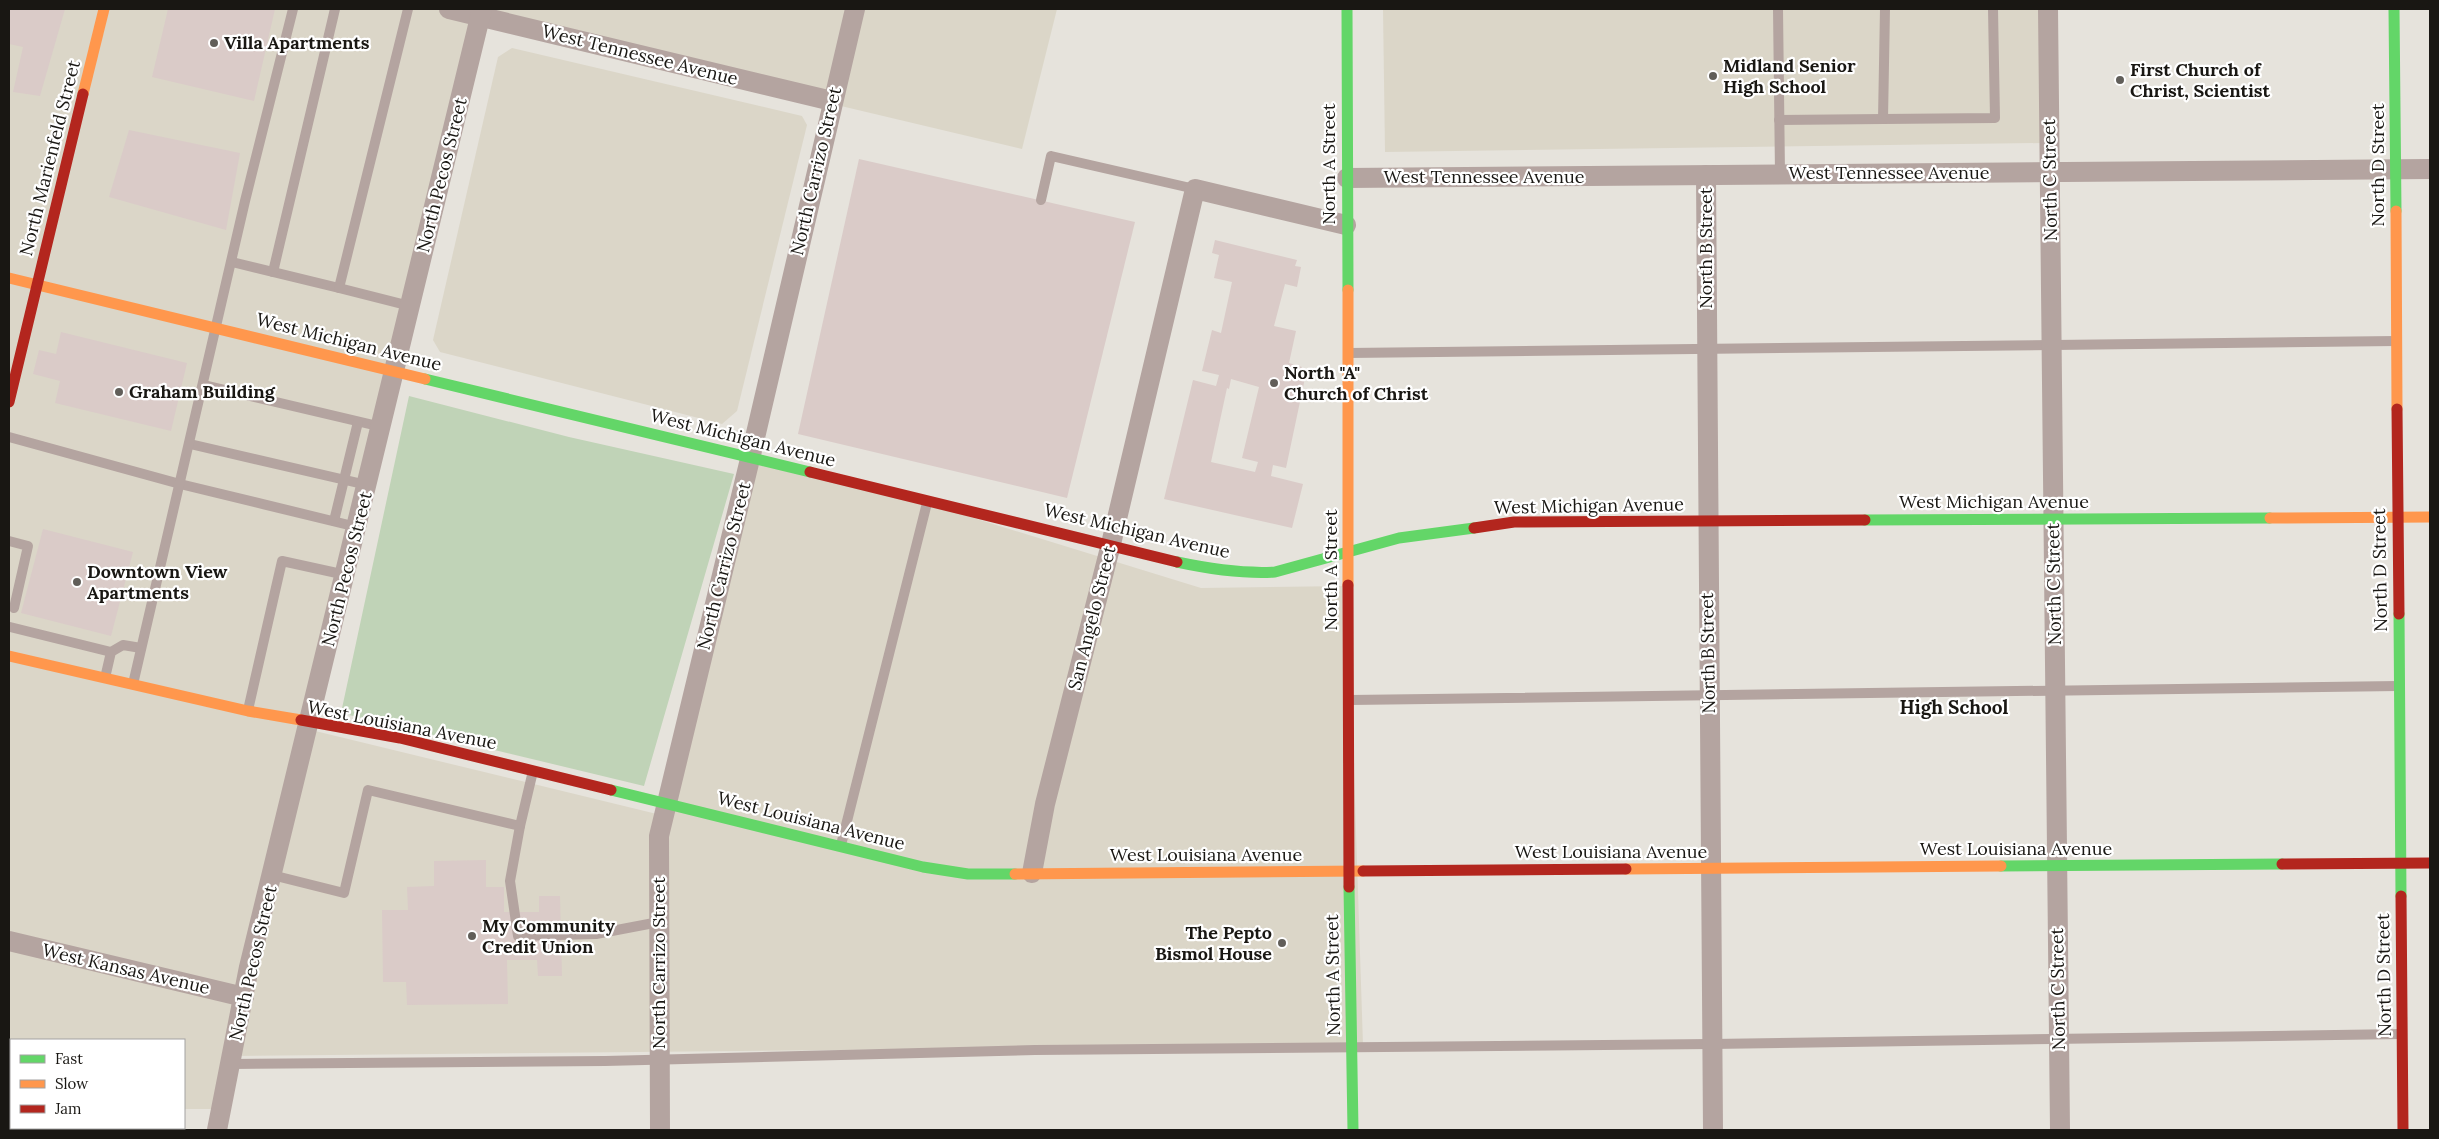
<svg xmlns="http://www.w3.org/2000/svg" width="2439" height="1139" font-family="Lora,serif">
  <style>
    .built { fill: #dbd6c8 }
    .green { fill: #c0d3b7 }
    .building { fill: #dacbc8; fill-rule: evenodd }
    .lines { fill: none; stroke-linecap: round; stroke-linejoin: round }
    .lane { stroke: #b4a4a0; stroke-width: 10 }
    .street { stroke: #b4a4a0; stroke-width: 20 }
    .fast { stroke: #63d668; stroke-width: 11 }
    .slow { stroke: #ff974d; stroke-width: 11 }
    .jam { stroke: #b3261e; stroke-width: 11 }
    .poi-dot { fill: #615e59; stroke: #fff; stroke-width: 2 }
    .labels { text-anchor: middle; stroke-width: 4.5; stroke-linejoin: round; paint-order: stroke }
    .poi-label { font-size: 18px; font-weight: bold; fill: #191713; stroke: #fff; text-anchor: start }
    .street-label { font-size: 18px; fill: #191713; stroke: #fff }
    .neighbourhood-label { font-size: 19px; font-weight: bold; fill: #191713; stroke: #fff }
  </style>
  <rect width="100%" height="100%" fill="#e6e3dc"/>
  <g class="built">
    <polygon points="9,9 1057,9 1022,149 479,20 307,729 661,815 747,460 925,503 1201,588 1348,586 1363,1045 234,1056 222,1109 184,1109 184,1040 11,1040 11,1111 9,1111"/>
    <polygon points="1383,9 2041,9 2043,143 1385,152"/>
    <polygon points="512,48 802,116 807,125 737,411 722,424 440,352 433,340 498,57"/>
  </g>
  <polygon class="green" points="409,396 569,437 734,474 644,786 341,713"/>
  <g class="building">
    <polygon points="9,9 65,9 40,96 13,92 23,47 9,44"/>
    <polygon points="168,9 275,9 254,101 152,77"/>
    <polygon points="129,130 240,153 226,230 109,197"/>
    <polygon points="859,159 1135,222 1067,498 798,434"/>
    <path d="M 1215,240 L 1297,260 L 1295,266 L 1301,267 L 1297,287 L 1285,284 L 1274,326 L 1296,331 L 1289,363 L 1302,367 L 1299,376 L 1305,378 L 1286,468 L 1273,465 L 1271,476 L 1303,484 L 1292,528 L 1164,499 L 1193,380 L 1216,386 L 1219,375 L 1202,371 L 1212,330 L 1221,333 L 1232,282 L 1214,278 L 1219,255 L 1212,253 ZM 1231,379 L 1259,387 L 1242,458 L 1258,462 L 1255,472 L 1211,462 L 1227,388 L 1229,389 Z"/>
    <polygon points="61,332 187,363 171,431 55,403 60,381 33,374 39,350 56,354"/>
    <polygon points="43,529 133,552 111,636 21,613"/>
    <polygon points="486,860 486,887 504,887 504,912 539,912 539,896 560,896 562,976 538,976 537,960 507,960 508,1004 407,1005 406,982 383,982 382,910 408,910 407,887 434,886 434,861"/>
  </g>
  <g class="lines">
    <g class="lane">
      <polyline points="1778,9 1780,174"/>
      <polyline points="1885,9 1883,119 1995,118 1993,9"/>
      <polyline points="1779,120 1883,119"/>
      <polyline points="1041,200 1051,156 1195,189"/>
      <polyline points="232,262 339,288 408,9"/>
      <polyline points="273,272 335,9"/>
      <polyline points="339,288 410,306"/>
      <polyline points="1348,353 2396,341"/>
      <polyline points="204,385 382,427"/>
      <polyline points="9,437 180,484 357,527"/>
      <polyline points="190,444 367,485"/>
      <polyline points="334,521 358,422"/>
      <polyline points="9,541 28,546 14,608"/>
      <polyline points="10,627 111,652"/>
      <polyline points="105,678 111,652 123,645 141,648"/>
      <polyline points="133,684 245,201 293,9"/>
      <polyline points="1350,700 2398,686"/>
      <polyline points="248,710 282,561 346,575"/>
      <polyline points="520,826 510,881 518,936 596,934 659,922"/>
      <polyline points="841,845 927,503"/>
      <polyline points="272,875 344,893 368,790 520,826 533,771"/>
      <polyline points="231,1064 605,1061 1035,1050 1712,1044 2402,1034"/>
    </g>
    <g class="street">
      <polyline points="449,9 832,101"/>
      <polyline points="2048,9 2060,1130"/>
      <polyline points="1706,175 1713,1130"/>
      <polyline points="1347,178 2430,169"/>
      <polyline points="1032,873 1045,804 1111,544 1195,189 1346,225"/>
      <polyline points="9,941 244,997"/>
      <polyline points="217,1130 249,967 482,9"/>
      <polyline points="660,1130 659,836 750,459 855,9"/>
    </g>
    <g class="fast">
      <polyline points="1347,9 1348,290"/>
      <polyline points="2394,9 2396,211"/>
      <polyline points="425,379 810,472"/>
      <polyline points="1865,520 2270,518"/>
      <path d="M 1177,562 C 1210,569 1242,574 1275,572 L 1399,538 L 1474,528"/>
      <polyline points="2399,614 2401,896"/>
      <polyline points="611,790 923,867 968,874 1015,874"/>
      <polyline points="2001,866 2282,864"/>
      <polyline points="1349,887 1353,1130"/>
    </g>
    <g class="slow">
      <polyline points="83,94 104,9"/>
      <polyline points="2396,211 2397,409"/>
      <polyline points="9,278 425,379"/>
      <polyline points="1348,290 1348,585"/>
      <polyline points="2270,518 2430,517"/>
      <polyline points="9,656 248,711 301,720"/>
      <polyline points="1626,869 2001,866"/>
      <polyline points="1015,874 1363,871"/>
    </g>
    <g class="jam">
      <polyline points="9,402 83,94"/>
      <polyline points="2397,409 2399,614"/>
      <polyline points="810,472 1177,562"/>
      <polyline points="1474,528 1514,522 1865,520"/>
      <polyline points="1348,585 1349,887"/>
      <polyline points="301,720 400,738 611,790"/>
      <polyline points="2282,864 2430,863"/>
      <polyline points="1363,871 1626,869"/>
      <polyline points="2401,896 2403,1130"/>
    </g>
  </g>
  <g class="poi-dot">
    <circle cx="214" cy="43" r="5"/>
    <circle cx="1713" cy="76" r="5"/>
    <circle cx="2120" cy="80" r="5"/>
    <circle cx="1274" cy="383" r="5"/>
    <circle cx="119" cy="392" r="5"/>
    <circle cx="77" cy="582" r="5"/>
    <circle cx="472" cy="936" r="5"/>
    <circle cx="1282" cy="943" r="5"/>
  </g>
  <g class="labels">
    <g class="poi-label">
      <text x="224" y="49">Villa Apartments</text>
      <text x="1723" y="72">Midland Senior<tspan x="1723" dy="21">High School</tspan></text>
      <text x="2130" y="76">First Church of<tspan x="2130" dy="21">Christ, Scientist</tspan></text>
      <text x="1284" y="379">North "A"<tspan x="1284" dy="21">Church of Christ</tspan></text>
      <text x="129" y="398">Graham Building</text>
      <text x="87" y="578">Downtown View<tspan x="87" dy="21">Apartments</tspan></text>
      <text x="482" y="932">My Community<tspan x="482" dy="21">Credit Union</tspan></text>
      <text x="1272" y="939" text-anchor="end">The Pepto<tspan x="1272" dy="21">Bismol House</tspan></text>
    </g>
    <g class="street-label">
      <text transform="translate(640 55) rotate(14)" y="6">West Tennessee Avenue</text>
      <text transform="translate(50 158) rotate(-76)" y="6">North Marienfeld Street</text>
      <text transform="translate(1329 164) rotate(-90)" y="6">North A Street</text>
      <text transform="translate(2378 165) rotate(-90)" y="6">North D Street</text>
      <text transform="translate(816 171) rotate(-77)" y="6">North Carrizo Street</text>
      <text x="1889" y="179">West Tennessee Avenue</text>
      <text transform="translate(442 175) rotate(-76)" y="6">North Pecos Street</text>
      <text x="1484" y="183">West Tennessee Avenue</text>
      <text transform="translate(2050 180) rotate(-91)" y="6">North C Street</text>
      <text transform="translate(1706 248) rotate(-90)" y="6">North B Street</text>
      <text transform="translate(349 342) rotate(14)" y="6">West Michigan Avenue</text>
      <text transform="translate(743 438) rotate(14)" y="6">West Michigan Avenue</text>
      <text x="1994" y="508">West Michigan Avenue</text>
      <text transform="translate(1589 506) rotate(-1)" y="6">West Michigan Avenue</text>
      <text transform="translate(1137 531) rotate(13)" y="6">West Michigan Avenue</text>
      <text transform="translate(724 566) rotate(-76)" y="6">North Carrizo Street</text>
      <text transform="translate(347 569) rotate(-76)" y="6">North Pecos Street</text>
      <text transform="translate(1331 570) rotate(-90)" y="6">North A Street</text>
      <text transform="translate(2380 570) rotate(-91)" y="6">North D Street</text>
      <text transform="translate(2054 584) rotate(-91)" y="6">North C Street</text>
      <text transform="translate(1092 618) rotate(-76)" y="6">San Angelo Street</text>
      <text transform="translate(1708 653) rotate(-91)" y="6">North B Street</text>
      <text transform="translate(402 725) rotate(11)" y="6">West Louisiana Avenue</text>
      <text transform="translate(811 821) rotate(14)" y="6">West Louisiana Avenue</text>
      <text x="2016" y="855">West Louisiana Avenue</text>
      <text x="1611" y="858">West Louisiana Avenue</text>
      <text x="1206" y="861">West Louisiana Avenue</text>
      <text transform="translate(253 963) rotate(-77)" y="6">North Pecos Street</text>
      <text transform="translate(659 963) rotate(-90)" y="6">North Carrizo Street</text>
      <text transform="translate(126 969) rotate(13)" y="6">West Kansas Avenue</text>
      <text transform="translate(1333 975) rotate(-91)" y="6">North A Street</text>
      <text transform="translate(2384 975) rotate(-91)" y="6">North D Street</text>
      <text transform="translate(2058 989) rotate(-91)" y="6">North C Street</text>
    </g>
    <g class="neighbourhood-label">
      <text x="1954" y="714">High School</text>
    </g>
  </g>
  <rect width="2439" height="1139" fill="none" stroke="#191713" stroke-width="20"/>
  <rect x="10" y="1039" width="175" height="90" fill="#ffffff" stroke="#a3a2a1"/>
  <rect x="20" y="1055" width="25" height="8" fill="#63d668" stroke="#a3a2a1"/>
  <text x="55" y="1064" font-size="15" fill="#191713">Fast</text>
  <rect x="20" y="1080" width="25" height="8" fill="#ff974d" stroke="#a3a2a1"/>
  <text x="55" y="1089" font-size="15" fill="#191713">Slow</text>
  <rect x="20" y="1105" width="25" height="8" fill="#b3261e" stroke="#a3a2a1"/>
  <text x="55" y="1114" font-size="15" fill="#191713">Jam</text>
</svg>
